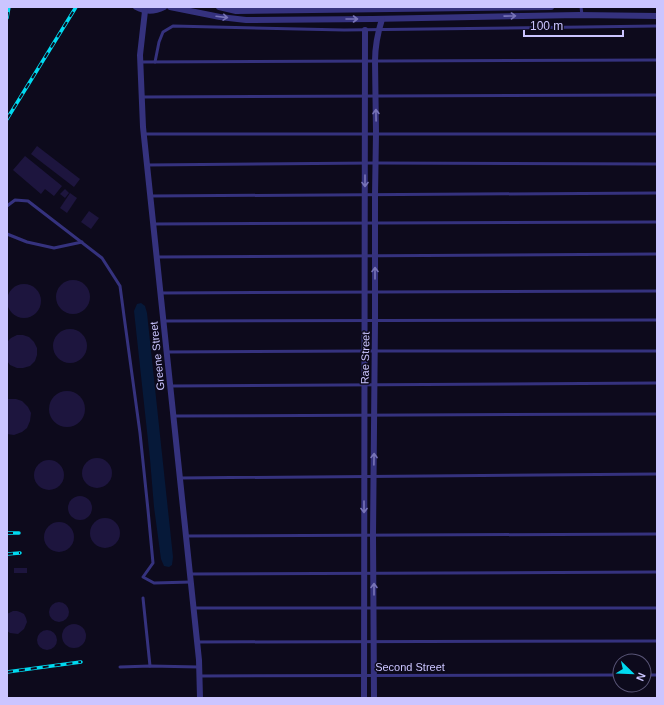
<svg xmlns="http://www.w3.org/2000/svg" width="664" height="705" font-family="Helvetica,sans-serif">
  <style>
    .water { fill: #061939 }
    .building { fill: #1d153e }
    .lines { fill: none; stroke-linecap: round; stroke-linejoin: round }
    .service { stroke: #35327e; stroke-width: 3 }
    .minor { stroke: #35327e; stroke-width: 6 }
    .rail-casing { stroke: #00daf0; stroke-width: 3.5 }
    .rail { stroke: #0d0a1c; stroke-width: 2; stroke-dasharray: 6; stroke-linecap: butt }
    .oneway { stroke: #7874b8 }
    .labels { text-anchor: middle; stroke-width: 3; stroke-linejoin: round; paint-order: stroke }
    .street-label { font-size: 11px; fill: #cbc5ff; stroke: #0d0a1c }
  </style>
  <rect width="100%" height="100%" fill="#0d0a1c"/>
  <polygon class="water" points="141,303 145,306 147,313 173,557 172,565 169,567 164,566 161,559 154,507 150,459 134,311 137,304"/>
  <g class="building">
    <polygon points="37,146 80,179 74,187 31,154"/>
    <polygon points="25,156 62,186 54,196 45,189 41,194 13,170"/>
    <polygon points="65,189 69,193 65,198 60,194"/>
    <polygon points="70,193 77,198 67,213 60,208"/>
    <polygon points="89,211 99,218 91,229 81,222"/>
    <circle cx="73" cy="297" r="17"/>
    <circle cx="24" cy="301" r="17"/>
    <circle cx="70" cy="346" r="17"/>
    <polygon points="17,335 23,335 29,337 34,342 37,348 37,355 35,361 30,366 23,368 17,368 10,365 7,361 7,342 11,338"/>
    <circle cx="67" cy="409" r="18"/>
    <polygon points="8,399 16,399 22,401 28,407 31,413 30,421 27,428 22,432 14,435 7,434 7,400"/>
    <circle cx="97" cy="473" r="15"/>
    <circle cx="49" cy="475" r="15"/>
    <circle cx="80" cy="508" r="12"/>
    <circle cx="105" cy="533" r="15"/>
    <circle cx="59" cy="537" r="15"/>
    <rect x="14" y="568" width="13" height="5"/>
    <circle cx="59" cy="612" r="10"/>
    <polygon points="13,611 17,611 20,612 24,614 26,618 27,622 24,629 18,634 10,633 7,631 7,614"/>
    <circle cx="74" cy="636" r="12"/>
    <circle cx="47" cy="640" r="10"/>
  </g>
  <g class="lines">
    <g class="service">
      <polyline points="581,7 582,15"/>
      <polyline points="141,62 657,60"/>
      <polyline points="155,62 159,42 163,32 173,26 344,30 657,26"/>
      <polyline points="142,97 657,95"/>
      <polyline points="144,134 657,134"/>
      <polyline points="147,165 375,163 657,164"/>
      <polyline points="150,196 657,193"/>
      <polyline points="7,206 15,200 28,201 102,258 120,286 124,316 140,433 148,510 153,563 143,577 154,583 191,582"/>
      <polyline points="153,224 657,222"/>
      <polyline points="7,234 27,242 54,248 82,242"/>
      <polyline points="156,257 657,254"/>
      <polyline points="160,293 657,291"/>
      <polyline points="163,321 657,320"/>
      <polyline points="167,352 364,351 657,351"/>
      <polyline points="170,386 657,383"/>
      <polyline points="173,416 657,414"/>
      <polyline points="180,478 657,474"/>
      <polyline points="186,536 657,534"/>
      <polyline points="190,574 657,572"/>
      <polyline points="143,598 150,666"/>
      <polyline points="194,608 657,608"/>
      <polyline points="197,642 657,641"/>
      <polyline points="120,667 150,666 199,667"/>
      <polyline points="644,675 657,675"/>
      <polyline points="200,676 620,675"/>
    </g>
    <g class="minor">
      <path d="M 136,7 C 145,12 154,12 164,7"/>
      <polyline points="170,7 220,17 246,20 372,19 579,15 657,16"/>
      <polyline points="219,7 236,11 551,7"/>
      <polyline points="145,11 140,55 143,127 147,165 199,660 200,698"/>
      <polyline points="364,698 365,30"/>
      <path d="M 374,698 L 373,535 L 375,321 L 375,195 L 376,133 L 375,61 C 375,47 378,32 382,19"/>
    </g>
    <defs>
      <g id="rail">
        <polyline points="7,18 9,7"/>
        <polyline points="7,119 76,7"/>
        <polyline points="7,533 19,533"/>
        <polyline points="7,554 20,553"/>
        <polyline points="7,672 81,662"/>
      </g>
    </defs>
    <use href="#rail" class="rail-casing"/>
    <use href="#rail" class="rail"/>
  </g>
  <defs><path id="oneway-shaft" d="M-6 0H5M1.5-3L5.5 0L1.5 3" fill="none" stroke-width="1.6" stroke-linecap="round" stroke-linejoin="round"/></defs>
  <g class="oneway">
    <use href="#oneway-shaft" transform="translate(510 16) rotate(-1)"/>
    <use href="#oneway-shaft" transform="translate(222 17) rotate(7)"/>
    <use href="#oneway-shaft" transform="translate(352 19)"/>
    <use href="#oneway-shaft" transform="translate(376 115) rotate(-91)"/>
    <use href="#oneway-shaft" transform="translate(365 181) rotate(90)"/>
    <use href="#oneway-shaft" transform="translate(375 273) rotate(-90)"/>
    <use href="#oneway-shaft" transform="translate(374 459) rotate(-89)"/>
    <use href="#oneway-shaft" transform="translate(364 507) rotate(90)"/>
    <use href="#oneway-shaft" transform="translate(374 589) rotate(-90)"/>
  </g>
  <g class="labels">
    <g class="street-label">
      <text transform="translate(157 356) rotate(-96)" y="4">Greene Street</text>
      <text transform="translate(365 358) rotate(-89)" y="4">Rae Street</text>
      <text x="410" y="671">Second Street</text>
    </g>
  </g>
  <rect width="664" height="705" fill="none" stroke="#cbc5ff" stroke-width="16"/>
  <g transform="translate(632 673) rotate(113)"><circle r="19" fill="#0d0a1c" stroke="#595577"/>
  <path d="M0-3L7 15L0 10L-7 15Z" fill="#00daf0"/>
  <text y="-6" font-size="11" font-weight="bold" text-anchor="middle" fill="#cbc5ff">N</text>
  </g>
  <path d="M524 30v6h99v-6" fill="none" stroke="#cbc5ff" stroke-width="2"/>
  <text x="530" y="30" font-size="12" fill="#cbc5ff" stroke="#0d0a1c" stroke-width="3" paint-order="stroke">100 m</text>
</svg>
